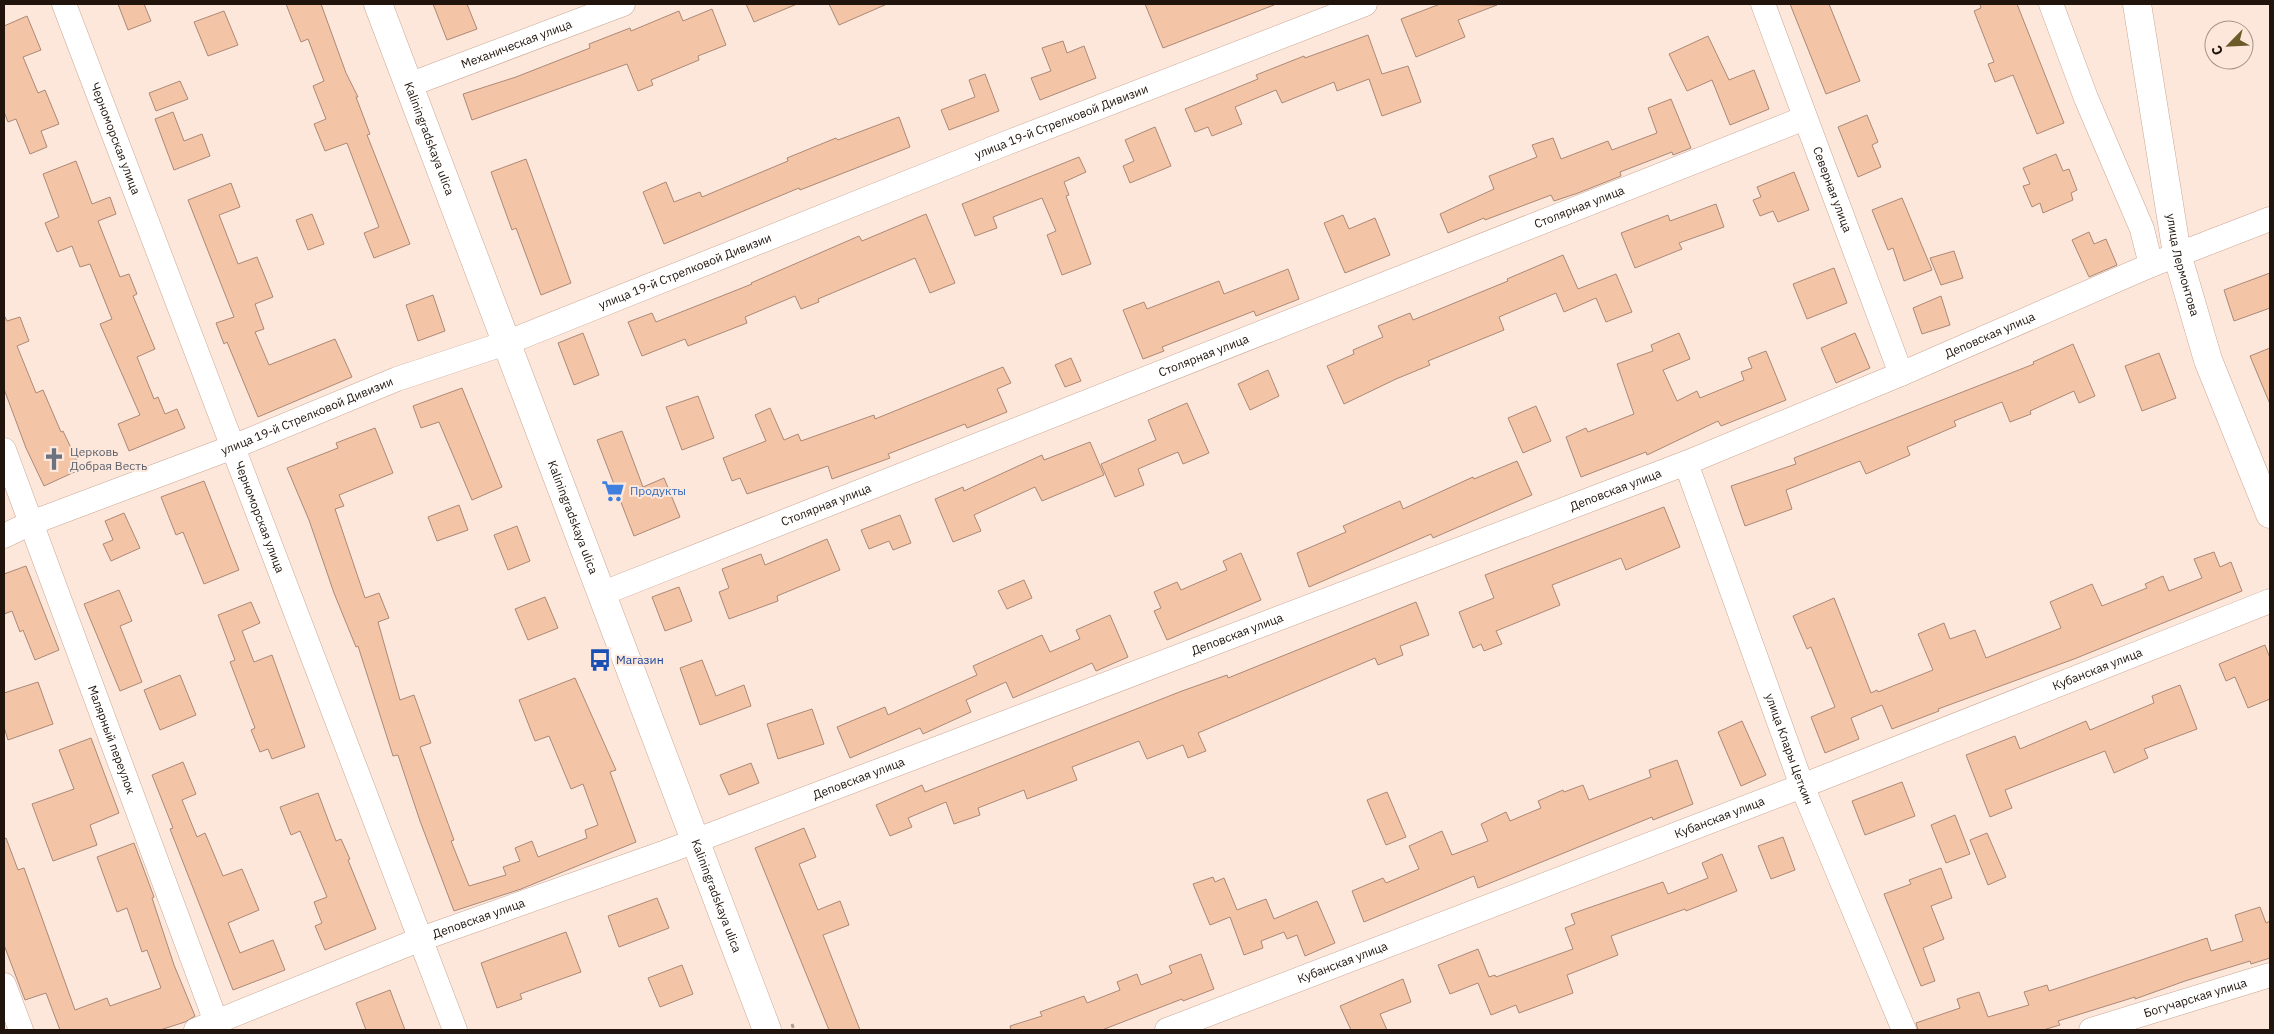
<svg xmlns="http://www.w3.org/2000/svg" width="2274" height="1034" font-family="'IBM Plex Sans',sans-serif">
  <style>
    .building { fill: #f4c4a7; stroke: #ab8976 }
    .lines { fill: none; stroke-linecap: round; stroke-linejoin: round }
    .street-casing { stroke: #c9a692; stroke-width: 25 }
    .secondary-casing { stroke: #c9a692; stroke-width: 29 }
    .path { stroke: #af9c91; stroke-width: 3; stroke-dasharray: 4 4; stroke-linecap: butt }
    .street { stroke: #fff; stroke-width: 24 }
    .secondary { stroke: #fff; stroke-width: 28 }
    .labels { text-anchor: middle; stroke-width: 4; stroke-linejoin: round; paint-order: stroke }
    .street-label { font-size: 12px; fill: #20140c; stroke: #fde7da }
    .worship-label { font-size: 12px; fill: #5b616d; stroke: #fde7da; text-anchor: start }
    .shop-label { font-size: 12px; fill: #366cbe; stroke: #fde7da; text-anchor: start }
    .transit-label { font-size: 12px; fill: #164399; stroke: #fde7da; text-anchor: start }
  </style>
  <rect width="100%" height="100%" fill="#fde7da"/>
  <g class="building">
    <polygon points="118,4 144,4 151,21 128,30"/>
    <polygon points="286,4 321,4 346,73 358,97 356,97 370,134 367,135 410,244 374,258 364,233 379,227 347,143 325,151 314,124 326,119 313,86 324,81 308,39 301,42"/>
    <polygon points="433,4 467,4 477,29 447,40"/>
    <polygon points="746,4 797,4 754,22"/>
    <polygon points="829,4 887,4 839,25"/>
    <polygon points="1145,4 1274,4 1274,5 1163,48"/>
    <polygon points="1440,4 1497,5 1458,20 1465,37 1416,57 1401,19"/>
    <polygon points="1790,4 1829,4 1860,81 1826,94"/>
    <polygon points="1980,4 2017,4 2064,123 2037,134 2013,75 1995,82 1988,64 1994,62 1974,11 1981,8"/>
    <polygon points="712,9 726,45 698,56 699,60 651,80 653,85 638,91 627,64 472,120 463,94 516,77 590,48 589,44 630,28 631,31 679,11 683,21"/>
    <polygon points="224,11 238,45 208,56 194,22"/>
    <polygon points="27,16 41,50 23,57 38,93 45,90 59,124 41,131 47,147 30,154 16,119 8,122 4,112 4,26"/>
    <polygon points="1368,35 1382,74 1408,66 1421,102 1382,116 1369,79 1337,91 1334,82 1282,103 1276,90 1235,107 1242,124 1212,136 1208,127 1195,132 1185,109 1258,79 1256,75 1304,56 1305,58"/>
    <polygon points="1708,36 1729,80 1754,70 1769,109 1730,125 1712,80 1687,91 1669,54"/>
    <polygon points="1063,41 1067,53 1084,46 1096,78 1040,100 1031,78 1051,71 1042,48"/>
    <polygon points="985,74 999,111 949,130 941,110 975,97 969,80"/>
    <polygon points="180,81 188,99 156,111 149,93"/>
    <polygon points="1671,99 1691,148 1673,155 1672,152 1620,172 1621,176 1578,193 1554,201 1551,195 1485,220 1484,218 1448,233 1440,214 1494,189 1489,176 1537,157 1532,145 1553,138 1561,159 1608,141 1612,150 1657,133 1648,108"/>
    <polygon points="173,112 184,141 202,134 210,156 174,170 155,119"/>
    <polygon points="1867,115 1878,142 1872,145 1881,167 1858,177 1838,127"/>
    <polygon points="899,117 910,147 800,190 799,188 664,244 643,192 666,182 674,202 700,192 702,197 788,161 787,158 836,138 838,140"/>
    <polygon points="1155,127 1171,166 1130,183 1123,166 1134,161 1125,140"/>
    <polygon points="2056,154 2063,171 2069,169 2077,190 2071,193 2073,200 2043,213 2040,203 2032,207 2023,186 2030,184 2023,168"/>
    <polygon points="1079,157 1086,172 1064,182 1069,195 1066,196 1091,264 1062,275 1047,235 1056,231 1042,198 993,217 997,228 975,236 962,204"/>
    <polygon points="526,159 571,283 541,295 516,228 512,230 491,172"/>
    <polygon points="76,161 92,204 110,197 116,214 98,221 120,277 129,274 137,294 133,296 155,349 137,357 154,399 158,397 165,414 177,409 185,428 129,451 118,424 140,415 100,324 112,319 90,264 80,267 72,246 57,252 45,223 59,217 43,174"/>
    <polygon points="1794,172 1809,210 1778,222 1773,211 1760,216 1753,200 1761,197 1757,187"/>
    <polygon points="231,183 240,207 219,215 238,264 257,257 273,297 255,304 264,329 255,332 269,365 335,339 352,377 258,417 227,342 224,344 216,323 234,317 188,200"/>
    <polygon points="1902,198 1932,270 1904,281 1893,248 1888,250 1872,210"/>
    <polygon points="1716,204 1724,227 1679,243 1682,249 1635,268 1621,233 1668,215 1670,221"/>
    <polygon points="312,214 324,244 308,250 296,220"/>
    <polygon points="926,214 955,283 930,293 915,258 818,299 819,302 801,309 795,296 745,317 747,323 688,346 685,339 642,356 628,322 652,313 656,322 752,284 751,283 859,236 862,241"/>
    <polygon points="1343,215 1349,229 1375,218 1390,255 1345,273 1324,223"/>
    <polygon points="2089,232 2094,244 2106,239 2117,265 2089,277 2072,240"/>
    <polygon points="1954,251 1963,278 1941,285 1930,258"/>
    <polygon points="1563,255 1578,289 1616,274 1632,312 1606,322 1596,298 1564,312 1556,293 1499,317 1504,330 1428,361 1430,365 1396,379 1344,404 1327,366 1354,354 1353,350 1383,337 1378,326 1410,313 1413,320 1508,281 1507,279"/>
    <polygon points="1834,268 1847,303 1807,319 1793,284"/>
    <polygon points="1288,269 1299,299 1256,316 1254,311 1162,347 1164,351 1143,359 1123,310 1144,302 1147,309 1219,281 1224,294"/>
    <polygon points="2270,273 2270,308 2234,321 2224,290"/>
    <polygon points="433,295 445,331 418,341 406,305"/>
    <polygon points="1941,296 1950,325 1922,334 1913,308"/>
    <polygon points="4,315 7,321 20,317 29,341 17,346 36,393 43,390 61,432 63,431 81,469 44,486 26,448 4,389"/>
    <polygon points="583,333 599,375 574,385 558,343"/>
    <polygon points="1679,333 1690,359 1663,370 1677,401 1697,391 1700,398 1744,380 1741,372 1752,368 1748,358 1766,351 1786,400 1721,426 1718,421 1647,455 1646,452 1581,477 1566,437 1586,428 1588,432 1634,414 1617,364 1653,351 1651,345"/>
    <polygon points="1855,333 1870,368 1836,383 1821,348"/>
    <polygon points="2073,344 2095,396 2079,403 2074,391 2030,411 2031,414 2010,422 2002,402 1954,421 1956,426 1907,447 1910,455 1866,474 1860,461 1786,490 1792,509 1745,526 1731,486 1796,464 1794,458 2034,364 2033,362"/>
    <polygon points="2270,348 2270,404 2250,356"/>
    <polygon points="2159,353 2176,398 2142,411 2125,366"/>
    <polygon points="1071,358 1081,381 1065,387 1055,365"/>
    <polygon points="1003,367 1011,383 997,389 1007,412 967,428 965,424 888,454 890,458 832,479 828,466 747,494 740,478 732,481 723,458 766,441 755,415 770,408 784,440 798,434 801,441 874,415 875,419"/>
    <polygon points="1268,370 1279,396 1250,410 1238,384"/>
    <polygon points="462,388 502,487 472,500 439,422 421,428 413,406"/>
    <polygon points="698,396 714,438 682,450 666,407"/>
    <polygon points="1187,403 1209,453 1183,464 1178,452 1138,469 1144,485 1115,497 1101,464 1156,440 1148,420"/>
    <polygon points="1536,406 1551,441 1523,453 1508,418"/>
    <polygon points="375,428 393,473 339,495 344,506 335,509 365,598 379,593 389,618 378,622 400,700 414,695 431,743 420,747 454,840 451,841 469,886 506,875 503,867 520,861 515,848 532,841 538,857 587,838 585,830 598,825 583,784 571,789 549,736 535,741 519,700 575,678 616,770 610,772 636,842 521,889 454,911 420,821 398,755 393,756 358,646 356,647 334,593 309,520 287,468 338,448 336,443"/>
    <polygon points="622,431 643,487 664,478 680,517 634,536 597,440"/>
    <polygon points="1090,442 1104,475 1042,501 1035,487 974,515 981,531 953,542 935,499 963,487 964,491 1042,455 1044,460"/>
    <polygon points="1517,461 1532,495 1433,538 1431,534 1309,587 1297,553 1346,532 1343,526 1400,501 1403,509 1473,477 1474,479"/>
    <polygon points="204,481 239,570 204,584 183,532 176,535 161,497"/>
    <polygon points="459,505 468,530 437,541 428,517"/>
    <polygon points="1664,507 1680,547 1626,570 1621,558 1552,585 1560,605 1496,631 1502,644 1484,651 1481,644 1473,648 1459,612 1494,598 1485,575"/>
    <polygon points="124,513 140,548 111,561 103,544 113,540 105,521"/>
    <polygon points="900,515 911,543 893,550 889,541 869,549 861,530"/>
    <polygon points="517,526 530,561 508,570 494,535"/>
    <polygon points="827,539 840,570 777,596 778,601 729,619 719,592 729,588 722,569 761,554 765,565"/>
    <polygon points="2214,552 2220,567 2231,562 2242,591 2074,659 1938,709 1939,711 1892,729 1882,705 1851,718 1859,739 1825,753 1811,717 1835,707 1811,647 1807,649 1793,616 1834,598 1871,693 1877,690 1878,692 1933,670 1918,634 1944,623 1950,639 1975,630 1986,658 2061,628 2050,602 2092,584 2102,606 2147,588 2145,584 2163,576 2169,591 2202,578 2194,559"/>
    <polygon points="1241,553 1261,600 1167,640 1154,611 1161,608 1154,592 1177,582 1181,590 1227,570 1223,561"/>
    <polygon points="26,566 59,650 35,660 23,630 20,632 12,611 4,614 4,574"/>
    <polygon points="1024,580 1032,598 1007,609 998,591"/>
    <polygon points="679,587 692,621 665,631 652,597"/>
    <polygon points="119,590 132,621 120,626 142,682 120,691 84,604"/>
    <polygon points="545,597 558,628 528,640 515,609"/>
    <polygon points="251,602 260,623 242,631 254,662 272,655 305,747 272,759 268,749 260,752 251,730 255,728 230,662 235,660 218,615"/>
    <polygon points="1416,602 1429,635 1400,646 1403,655 1378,665 1375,658 1198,733 1206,751 1188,758 1183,745 1147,759 1139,741 1072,767 1077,780 1027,799 1024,790 978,808 980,815 954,824 946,802 908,818 912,827 890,836 876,805 922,785 925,792 1182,691 1227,675 1228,678"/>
    <polygon points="1110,615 1128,657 1096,671 1092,663 1013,698 1006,682 966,700 971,712 923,734 920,728 850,758 837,727 885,707 888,715 977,675 973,666 1042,635 1050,652 1080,639 1076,630"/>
    <polygon points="2265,645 2270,658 2270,699 2248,708 2235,677 2226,681 2219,664"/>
    <polygon points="702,660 716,696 744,685 751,706 700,725 680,668"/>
    <polygon points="180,675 196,715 160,730 144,690"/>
    <polygon points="38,682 53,724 8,740 4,727 4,693"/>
    <polygon points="2180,685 2197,729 2144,749 2148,758 2114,773 2105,751 2005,790 2012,808 1990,817 1966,755 2015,736 2020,749 2086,721 2090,730 2154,703 2152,696"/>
    <polygon points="812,709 824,744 778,759 767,724"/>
    <polygon points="1742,721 1766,775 1741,786 1718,732"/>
    <polygon points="91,738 119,813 90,825 97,845 53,861 32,804 74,789 59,750"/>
    <polygon points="1677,760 1693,804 1653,820 1652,817 1478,888 1474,876 1364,922 1352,891 1383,878 1386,883 1419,869 1409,846 1442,831 1452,855 1488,841 1481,824 1506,812 1510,821 1541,808 1538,801 1563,790 1564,792 1583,785 1589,800 1651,777 1649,770"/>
    <polygon points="183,762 196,794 182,800 197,837 205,833 223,876 242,869 259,910 228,923 240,953 273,940 285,970 233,990 170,829 173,828 152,775"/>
    <polygon points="751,763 759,783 729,795 720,775"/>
    <polygon points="1902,782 1915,816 1865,835 1852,801"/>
    <polygon points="1387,792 1406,837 1386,845 1367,800"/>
    <polygon points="318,793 336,841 341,839 350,859 348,860 376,929 325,950 315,926 322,923 314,902 327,897 300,831 291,835 280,807"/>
    <polygon points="1955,815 1970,854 1946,863 1931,825"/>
    <polygon points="804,828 816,857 799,864 818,910 840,901 849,925 823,935 860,1030 829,1030 755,848"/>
    <polygon points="1987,833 2006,877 1988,885 1970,840"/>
    <polygon points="1783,837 1795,870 1771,879 1758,846"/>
    <polygon points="6,838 18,870 24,868 75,1010 107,998 110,1006 161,988 147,950 142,952 127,908 117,912 97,857 134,843 154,897 152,898 174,965 195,1016 185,1022 160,1030 60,1030 46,993 25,1000 4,945 4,839"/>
    <polygon points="1722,854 1737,891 1686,911 1685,909 1611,936 1618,955 1567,975 1573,993 1519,1013 1516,1005 1491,1015 1478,983 1450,994 1438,965 1478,949 1489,977 1495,975 1496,977 1573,949 1565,928 1575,924 1571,914 1663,882 1668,894 1708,878 1702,863"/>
    <polygon points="1941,868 1952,898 1931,906 1944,939 1923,948 1935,981 1921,986 1884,894 1911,884 1909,880"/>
    <polygon points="1213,877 1215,882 1224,878 1237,910 1266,899 1274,919 1317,901 1335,943 1305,956 1297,935 1287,939 1284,932 1261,941 1263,948 1244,955 1230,917 1210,925 1193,884"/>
    <polygon points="657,898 669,928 619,947 608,916"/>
    <polygon points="2260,907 2266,923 2270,921 2270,958 2251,964 2250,961 2185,981 2135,999 2135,997 2058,1021 2060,1025 2043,1030 1918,1030 1916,1023 1960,1008 1957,999 1979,992 1988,1017 2029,1005 2024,992 2047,985 2049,991 2207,938 2211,951 2243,941 2235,915"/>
    <polygon points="566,932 581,972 520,994 522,999 497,1008 481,963"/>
    <polygon points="1201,954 1214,989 1183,1001 1182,999 1102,1030 1011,1030 1010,1026 1042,1016 1040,1012 1084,996 1087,1003 1120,990 1117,982 1137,974 1141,985 1172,973 1169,966"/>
    <polygon points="682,965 693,994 660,1007 648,978"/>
    <polygon points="1403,979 1411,1002 1380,1014 1387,1030 1351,1030 1340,1006"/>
    <polygon points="390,990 405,1030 366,1030 356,1003"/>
  </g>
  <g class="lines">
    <defs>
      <g id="street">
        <path id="s1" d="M 64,4 L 455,1030"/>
        <path id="s2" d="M 1763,4 L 1901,374"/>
        <polyline points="2051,4 2086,98 2142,229 2151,265"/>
        <path id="s3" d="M 409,85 L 623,4"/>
        <path id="s4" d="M 4,450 L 219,1030"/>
        <path id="s5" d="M 1686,463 L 1802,786 L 1904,1030"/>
        <path id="s6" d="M 4,536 L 31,523 L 233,447 L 397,379 L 506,343 L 1004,144 L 1365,4"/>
        <path id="s7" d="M 601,594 L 1805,118"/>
        <polyline points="4,985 21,1030"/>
        <path id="s8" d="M 196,1030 L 421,939 L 666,852 L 1686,463 L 1901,374 L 2151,265 L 2270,219"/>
        <path id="s9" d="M 1167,1030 L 1802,786 L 2270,601"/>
        <path id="s10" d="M 2091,1030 L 2270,975"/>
      </g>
      <g id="secondary">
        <path id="s11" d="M 378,4 L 767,1030"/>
        <path id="s12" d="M 2137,4 L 2177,254 L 2208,360 L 2270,514"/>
      </g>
    </defs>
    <use href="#street" class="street-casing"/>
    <use href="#secondary" class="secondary-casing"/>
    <polyline class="path" points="792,1024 794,1030"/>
    <use href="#street" class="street"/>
    <use href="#secondary" class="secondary"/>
  </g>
  <defs>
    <symbol id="church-bare" viewBox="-9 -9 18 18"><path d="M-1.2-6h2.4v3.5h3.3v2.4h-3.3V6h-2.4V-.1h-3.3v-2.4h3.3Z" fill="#6b7280" stroke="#fde7da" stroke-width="2.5" paint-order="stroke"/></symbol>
    <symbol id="supermarket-bare" viewBox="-9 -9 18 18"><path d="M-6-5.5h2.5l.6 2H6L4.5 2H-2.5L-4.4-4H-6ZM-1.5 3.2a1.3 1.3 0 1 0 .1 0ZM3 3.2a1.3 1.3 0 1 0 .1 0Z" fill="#3f7fe0" stroke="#fde7da" stroke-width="2.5" paint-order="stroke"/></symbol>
    <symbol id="bus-bare" viewBox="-9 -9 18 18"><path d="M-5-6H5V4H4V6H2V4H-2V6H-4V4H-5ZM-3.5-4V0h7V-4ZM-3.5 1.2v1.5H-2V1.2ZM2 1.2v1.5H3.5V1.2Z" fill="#1a4fb4" stroke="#fde7da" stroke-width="2.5" paint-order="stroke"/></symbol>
  </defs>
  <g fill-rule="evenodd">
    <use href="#church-bare" x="38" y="443" width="32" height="32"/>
    <use href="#supermarket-bare" x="597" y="475" width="32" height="32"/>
    <use href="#bus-bare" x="584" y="644" width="32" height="32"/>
  </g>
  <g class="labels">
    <g class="street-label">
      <text dy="4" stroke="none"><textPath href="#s3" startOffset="115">Механическая улица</textPath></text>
      <text dy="4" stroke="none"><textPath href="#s6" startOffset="1136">улица 19-й Стрелковой Дивизии</textPath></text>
      <text dy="4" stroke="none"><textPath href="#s11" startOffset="144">Kaliningradskaya ulica</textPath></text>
      <text dy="4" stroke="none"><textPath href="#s1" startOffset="144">Черноморская улица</textPath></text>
      <text dy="4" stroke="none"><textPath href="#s2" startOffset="198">Северная улица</textPath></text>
      <text dy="4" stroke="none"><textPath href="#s7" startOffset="1052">Столярная улица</textPath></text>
      <text dy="4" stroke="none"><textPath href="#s12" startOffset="265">улица Лермонтова</textPath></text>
      <text dy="4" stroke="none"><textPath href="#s6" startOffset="731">улица 19-й Стрелковой Дивизии</textPath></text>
      <text dy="4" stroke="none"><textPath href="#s8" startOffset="1924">Деповская улица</textPath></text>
      <text dy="4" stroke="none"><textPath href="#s7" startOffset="648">Столярная улица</textPath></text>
      <text dy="4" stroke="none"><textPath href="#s6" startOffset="326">улица 19-й Стрелковой Дивизии</textPath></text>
      <text dy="4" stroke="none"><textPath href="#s8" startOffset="1519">Деповская улица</textPath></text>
      <text dy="4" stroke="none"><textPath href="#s7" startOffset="242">Столярная улица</textPath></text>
      <text dy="4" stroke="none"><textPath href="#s1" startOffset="549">Черноморская улица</textPath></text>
      <text dy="4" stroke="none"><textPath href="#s11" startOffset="549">Kaliningradskaya ulica</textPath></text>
      <text dy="4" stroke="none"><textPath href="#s8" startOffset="1114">Деповская улица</textPath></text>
      <text dy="4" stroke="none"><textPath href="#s9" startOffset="998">Кубанская улица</textPath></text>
      <text dy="4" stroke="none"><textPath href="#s4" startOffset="309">Малярный переулок</textPath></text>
      <text dy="4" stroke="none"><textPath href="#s5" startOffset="304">улица Клары Цеткин</textPath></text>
      <text dy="4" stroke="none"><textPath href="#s8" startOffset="709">Деповская улица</textPath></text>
      <text dy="4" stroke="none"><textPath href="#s9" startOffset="592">Кубанская улица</textPath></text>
      <text dy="4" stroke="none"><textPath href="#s11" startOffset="954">Kaliningradskaya ulica</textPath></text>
      <text dy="4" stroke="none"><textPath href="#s8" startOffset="304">Деповская улица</textPath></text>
      <text dy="4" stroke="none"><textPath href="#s9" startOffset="188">Кубанская улица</textPath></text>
      <text dy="4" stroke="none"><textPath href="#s10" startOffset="109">Богучарская улица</textPath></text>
    </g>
    <g class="worship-label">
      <text x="70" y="456">Церковь<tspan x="70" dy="14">Добрая Весть</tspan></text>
    </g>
    <g class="shop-label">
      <text x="630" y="495">Продукты</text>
    </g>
    <g class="transit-label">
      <text x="616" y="664">Магазин</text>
    </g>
  </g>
  <rect width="2274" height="1034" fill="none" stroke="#20140c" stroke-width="10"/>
  <g transform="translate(2229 45) rotate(246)"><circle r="24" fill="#fde7da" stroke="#a59388"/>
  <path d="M0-4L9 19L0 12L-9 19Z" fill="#6c5b29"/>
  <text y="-8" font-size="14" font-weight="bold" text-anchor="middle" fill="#20140c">С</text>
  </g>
</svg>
